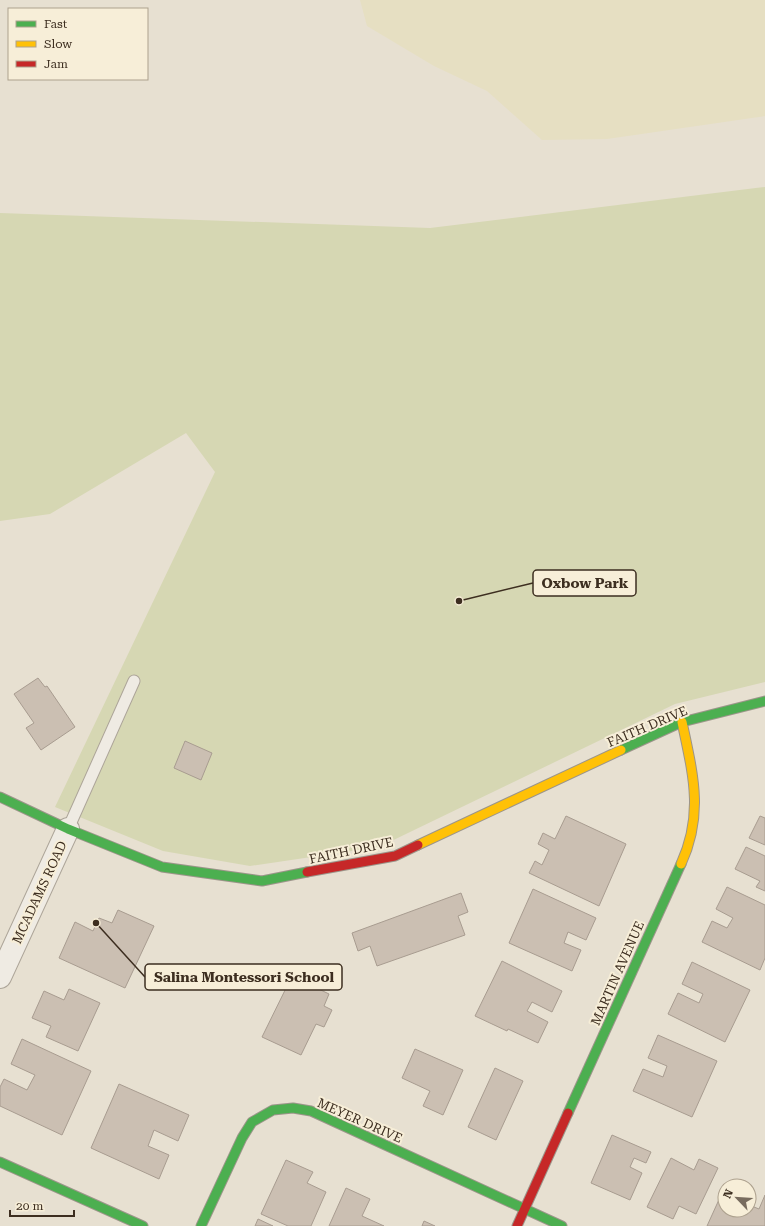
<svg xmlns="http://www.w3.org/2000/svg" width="765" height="1226" font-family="'Roboto Serif',serif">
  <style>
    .farmland { fill: #e6dfc2 }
    .green { fill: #d6d7b3 }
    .building { fill: #cbbfb2; stroke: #a89c90 }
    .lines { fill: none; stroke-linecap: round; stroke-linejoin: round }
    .lane-casing { stroke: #ada599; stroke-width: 13 }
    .street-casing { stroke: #ada599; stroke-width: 24 }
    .fast-casing { stroke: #9c958a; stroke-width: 11 }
    .slow-casing { stroke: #9c958a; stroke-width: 11 }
    .jam-casing { stroke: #9c958a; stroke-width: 11 }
    .lane { stroke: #efebe3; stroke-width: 11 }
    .street { stroke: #efebe3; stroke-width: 22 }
    .fast { stroke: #4caf50; stroke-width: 9 }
    .slow { stroke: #ffc107; stroke-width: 9 }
    .jam { stroke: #c62828; stroke-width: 9 }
    .labels { text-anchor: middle; stroke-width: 4; stroke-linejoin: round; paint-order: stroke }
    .street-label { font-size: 13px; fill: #3d2e20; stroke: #f7eed8 }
    .leader { fill: none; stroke: #3d2e20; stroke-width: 1.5 }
    .callout-dot { fill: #3d2e20; stroke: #f7eed8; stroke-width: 1.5 }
    .callout { fill: #f7eed8; stroke: #3d2e20; stroke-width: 1.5 }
    .callout-label { font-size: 14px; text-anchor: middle; font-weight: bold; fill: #3d2e20 }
  </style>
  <rect width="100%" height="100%" fill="#e7e0d1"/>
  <polygon class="farmland" points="360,0 765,0 765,116 607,139 542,140 487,91 434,66 367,26"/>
  <polygon class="green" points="765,187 765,682 675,704 379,847 250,866 163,851 55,807 215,472 186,433 50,514 0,521 0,213 430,228"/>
  <g class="building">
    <polygon points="38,678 45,687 47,686 75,727 41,750 26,728 34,723 14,694"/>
    <polygon points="185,741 212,753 201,780 174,768"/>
    <polygon points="566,816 626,844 599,906 529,873 535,861 542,865 549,850 538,844 543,833 555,839"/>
    <polygon points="760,816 765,818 765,845 749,838"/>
    <polygon points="746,847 765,856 765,891 756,887 760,881 735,869"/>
    <polygon points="727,887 765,905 765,958 760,970 702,942 712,921 727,928 733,918 716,909"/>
    <polygon points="533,889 596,918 586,940 568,932 564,943 581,950 572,971 509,943"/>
    <polygon points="461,893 468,912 458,916 465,935 377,966 370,946 358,951 352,933"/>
    <polygon points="118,910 154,926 125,988 59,958 75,922 93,931 99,918 112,923"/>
    <polygon points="502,961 562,991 552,1012 532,1002 527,1011 548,1022 538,1043 508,1029 507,1031 475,1016"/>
    <polygon points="692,962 750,990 725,1042 668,1014 678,993 699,1003 703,994 682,984"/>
    <polygon points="292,976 329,994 324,1006 332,1010 324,1027 316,1024 301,1055 262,1037"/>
    <polygon points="69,989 100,1003 78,1051 46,1037 51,1026 32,1018 44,991 64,1000"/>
    <polygon points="658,1035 717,1061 692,1117 633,1091 643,1069 663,1077 667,1066 648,1058"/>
    <polygon points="22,1039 91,1071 62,1135 0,1106 0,1087 4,1079 27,1090 35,1075 11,1064"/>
    <polygon points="415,1049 463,1070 443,1115 423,1106 430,1091 402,1078"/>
    <polygon points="495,1068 523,1081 496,1140 468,1127"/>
    <polygon points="119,1084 189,1115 178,1141 154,1130 148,1146 169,1155 159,1179 91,1148"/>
    <polygon points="612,1135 651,1152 646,1163 634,1158 630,1167 642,1173 630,1200 591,1183"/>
    <polygon points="671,1158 694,1170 699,1159 718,1168 696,1214 679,1206 673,1219 647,1207"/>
    <polygon points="286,1160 313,1172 307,1183 326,1192 311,1226 288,1226 261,1214"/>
    <polygon points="346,1188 370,1199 362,1216 384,1226 329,1226"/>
    <polygon points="722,1193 725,1195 725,1210 749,1210 749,1205 759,1209 765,1195 765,1226 707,1226"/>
    <polygon points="258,1219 273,1226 255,1226"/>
    <polygon points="424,1221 435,1226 422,1226"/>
  </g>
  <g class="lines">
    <defs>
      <polyline id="lane" points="68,829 134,681"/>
      <polyline id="street" points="0,977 68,829"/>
      <g id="fast">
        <polyline points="621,750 682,722 765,701"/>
        <polyline points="0,797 68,829 162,867 262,881 307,872"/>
        <polyline points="568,1113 681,864"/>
        <polyline points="0,1162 143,1226"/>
        <polyline points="201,1226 242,1138 252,1122 273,1110 293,1108 311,1111 562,1226"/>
      </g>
      <g id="slow">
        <polyline points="418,845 621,750"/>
        <path d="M 681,864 C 704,814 693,774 682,722"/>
      </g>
      <g id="jam">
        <polyline points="307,872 395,856 418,845"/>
        <polyline points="517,1226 568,1113"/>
      </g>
    </defs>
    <use href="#lane" class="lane-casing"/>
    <use href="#street" class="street-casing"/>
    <use href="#fast" class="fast-casing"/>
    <use href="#slow" class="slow-casing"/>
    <use href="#jam" class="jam-casing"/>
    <use href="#lane" class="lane"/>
    <use href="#street" class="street"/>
    <use href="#fast" class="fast"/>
    <use href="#slow" class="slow"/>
    <use href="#jam" class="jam"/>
  </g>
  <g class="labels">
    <g class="street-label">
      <text transform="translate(647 726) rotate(-23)" y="5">FAITH DRIVE</text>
      <text transform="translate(351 850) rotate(-12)" y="5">FAITH DRIVE</text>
      <text transform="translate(39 892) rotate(-65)" y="5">MCADAMS ROAD</text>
      <text transform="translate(617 973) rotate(-66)" y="5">MARTIN AVENUE</text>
      <text transform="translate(360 1120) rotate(24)" y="5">MEYER DRIVE</text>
    </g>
  </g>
  <path class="leader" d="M459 601L533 583M96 923L145 977"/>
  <g class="callout-dot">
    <circle cx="459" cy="601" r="4"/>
    <circle cx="96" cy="923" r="4"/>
  </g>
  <g class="callout">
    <rect x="533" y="570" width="103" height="26" rx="4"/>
    <rect x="145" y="964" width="197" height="26" rx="4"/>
  </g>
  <g class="callout-label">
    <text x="585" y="588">Oxbow Park</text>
    <text x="244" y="982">Salina Montessori School</text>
  </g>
  <rect x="8" y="8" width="140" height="72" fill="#f7eed8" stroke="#ada18e"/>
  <rect x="16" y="21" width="20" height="6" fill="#4caf50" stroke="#ada18e"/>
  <text x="44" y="28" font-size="12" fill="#3d2e20">Fast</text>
  <rect x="16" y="41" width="20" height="6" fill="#ffc107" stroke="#ada18e"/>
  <text x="44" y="48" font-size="12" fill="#3d2e20">Slow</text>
  <rect x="16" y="61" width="20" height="6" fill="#c62828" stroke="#ada18e"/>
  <text x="44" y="68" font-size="12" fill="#3d2e20">Jam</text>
  <g transform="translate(737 1198) rotate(295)"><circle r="19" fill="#f7eed8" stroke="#ada18e"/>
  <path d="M0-3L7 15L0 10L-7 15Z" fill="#786c5e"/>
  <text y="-6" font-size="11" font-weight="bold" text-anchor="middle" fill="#3d2e20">N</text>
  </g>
  <path d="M10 1210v6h64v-6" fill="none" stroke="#3d2e20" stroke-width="2"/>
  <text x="16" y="1210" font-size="12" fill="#3d2e20" stroke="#f7eed8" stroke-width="3" paint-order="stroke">20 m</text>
</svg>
